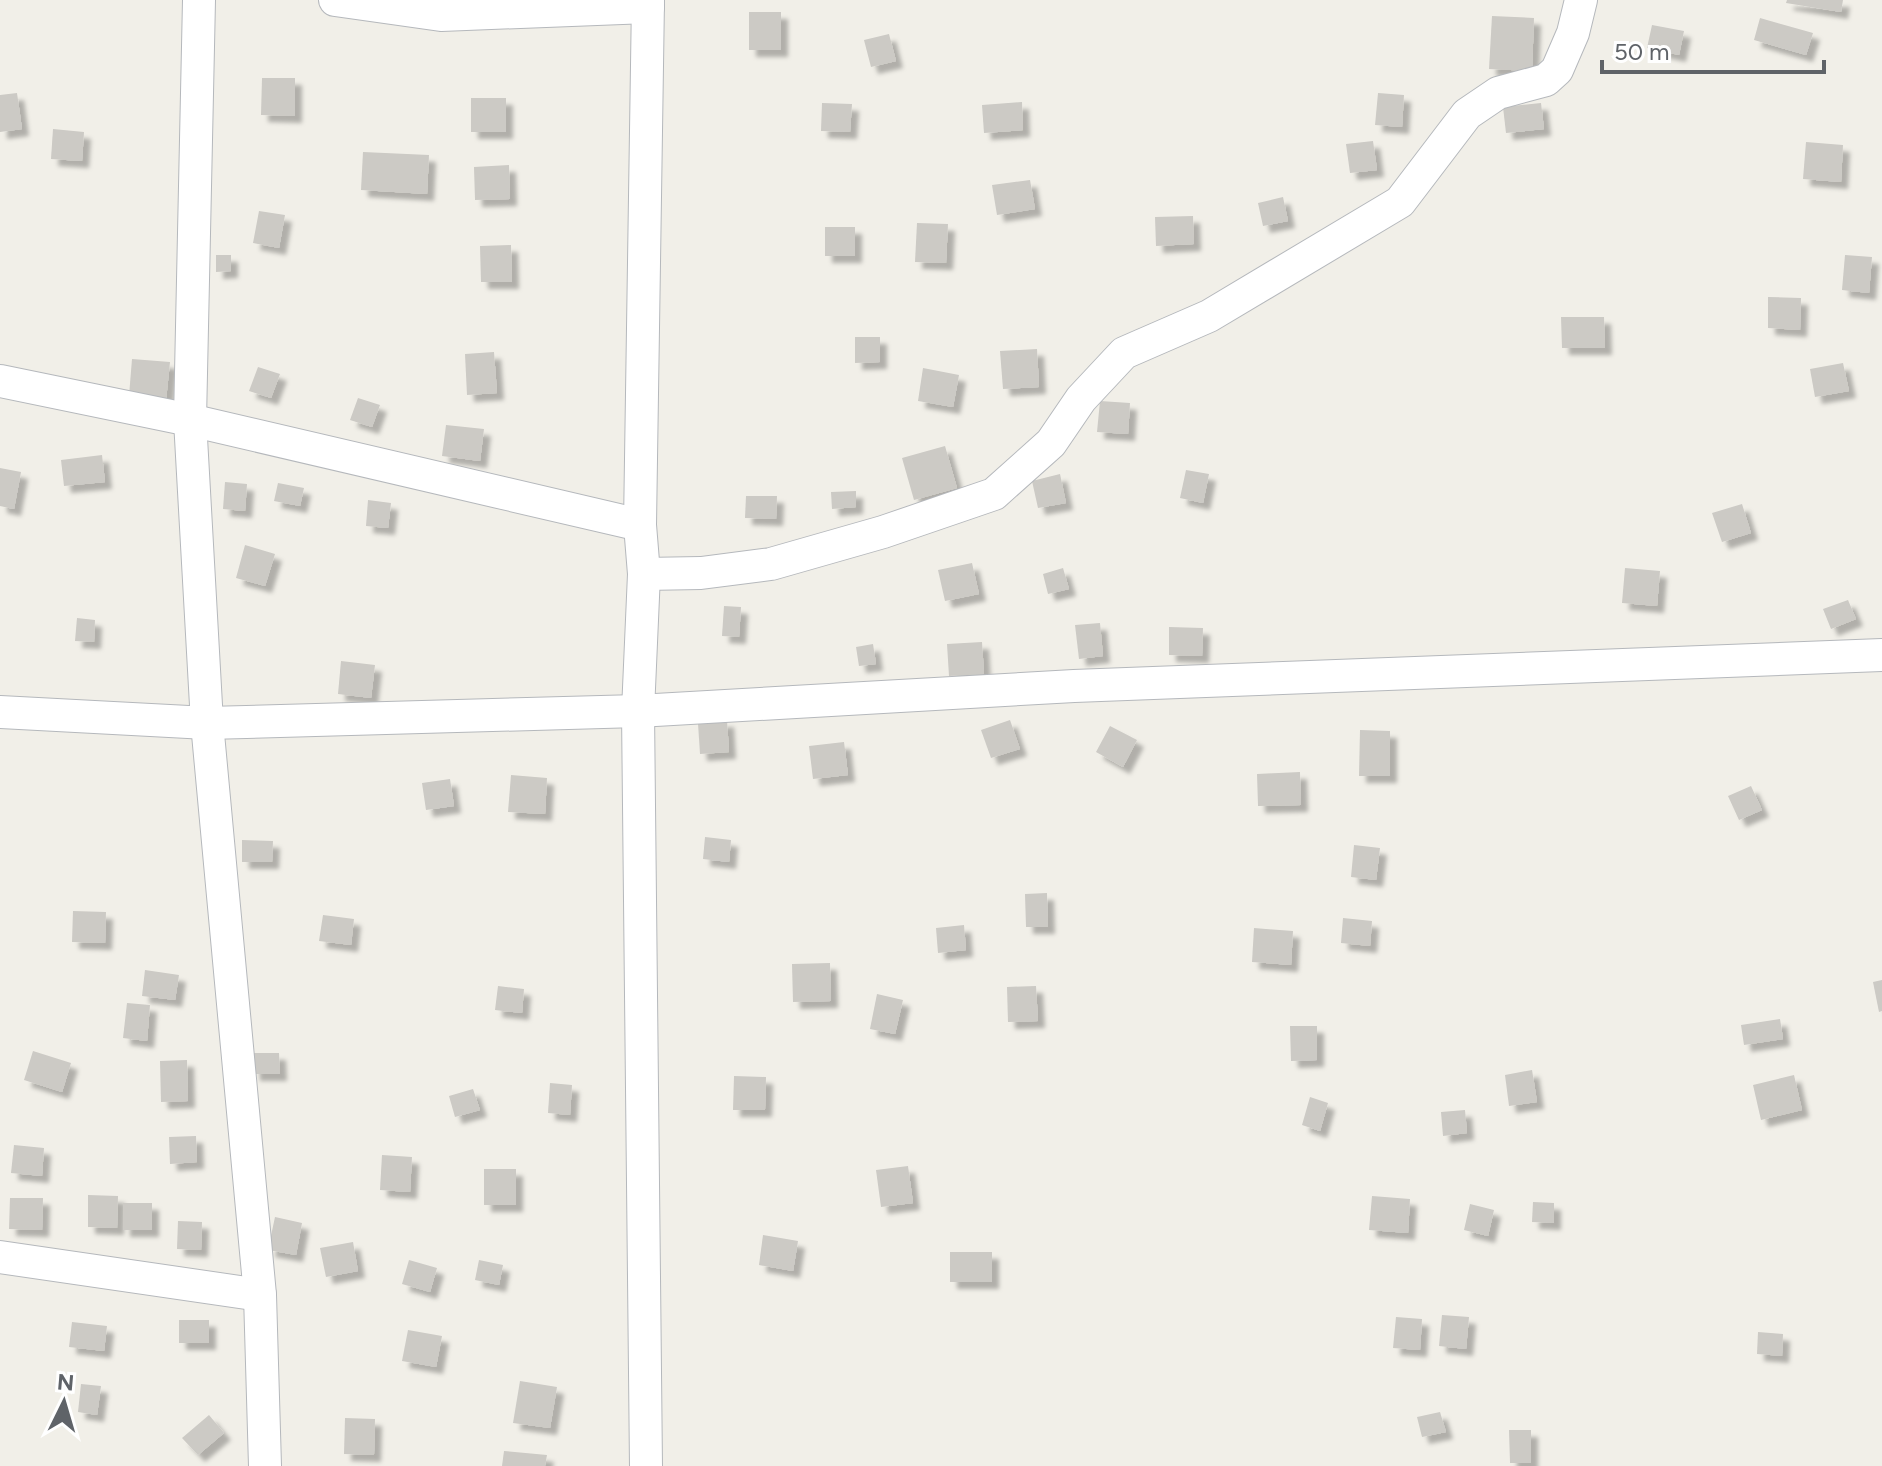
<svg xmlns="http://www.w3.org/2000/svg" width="1882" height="1466" font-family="Figtree,sans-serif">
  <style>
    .building { fill: #cccac5; filter: url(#shadow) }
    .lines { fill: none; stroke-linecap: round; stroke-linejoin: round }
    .minor-casing { stroke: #b5b8bc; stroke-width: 34 }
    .minor { stroke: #fff; stroke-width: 32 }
  </style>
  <defs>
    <filter id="shadow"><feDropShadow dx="7" dy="7" stdDeviation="2" flood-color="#0004"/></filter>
  </defs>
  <rect width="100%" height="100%" fill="#f1efe8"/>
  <g class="building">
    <polygon points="1787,0 1843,0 1841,12 1786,3"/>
    <rect x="749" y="12" width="32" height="38"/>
    <polygon points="1492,16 1534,18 1532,71 1489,69"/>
    <polygon points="1760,18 1813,33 1806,55 1754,40"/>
    <polygon points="1652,25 1684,31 1679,55 1647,48"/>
    <polygon points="889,34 896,61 871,67 864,40"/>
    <polygon points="262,78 295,78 295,116 261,115"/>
    <polygon points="17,93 22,129 0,132 0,95"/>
    <polygon points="1378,93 1404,95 1402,127 1375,125"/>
    <rect x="471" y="98" width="35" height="34"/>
    <polygon points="1022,102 1023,130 984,133 982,105"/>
    <polygon points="822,103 852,104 850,132 821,131"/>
    <polygon points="1541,103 1544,129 1506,133 1503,107"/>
    <polygon points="53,129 84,132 82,161 51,159"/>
    <polygon points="1373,141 1377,170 1350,173 1346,144"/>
    <polygon points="1806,142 1843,145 1841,182 1803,179"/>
    <polygon points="363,152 429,155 427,194 361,190"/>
    <polygon points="509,165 510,199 475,200 474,167"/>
    <polygon points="1030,180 1035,209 997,215 992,185"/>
    <polygon points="1283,197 1288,221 1263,226 1258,203"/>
    <polygon points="259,211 285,215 279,248 253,243"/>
    <polygon points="1193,216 1194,244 1156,246 1155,217"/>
    <polygon points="917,223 948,224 946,263 915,262"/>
    <rect x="825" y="227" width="30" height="29"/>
    <polygon points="511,245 512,282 481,282 480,246"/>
    <polygon points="216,255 231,255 231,271 216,272"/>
    <polygon points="1845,255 1872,257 1869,293 1842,290"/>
    <polygon points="1768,297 1801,298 1800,330 1768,328"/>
    <polygon points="1561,317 1604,317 1605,348 1562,348"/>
    <polygon points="855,337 880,337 880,362 855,363"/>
    <polygon points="1037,349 1039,387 1003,389 1000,351"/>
    <polygon points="494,352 497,393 467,395 465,354"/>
    <polygon points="132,359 170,362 166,400 129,396"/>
    <polygon points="1843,363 1849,391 1815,397 1810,369"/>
    <polygon points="258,367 280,374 271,398 249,391"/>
    <polygon points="923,368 959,375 953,407 918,401"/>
    <polygon points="358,398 380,405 372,427 350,420"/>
    <polygon points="1100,401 1130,403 1128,434 1097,432"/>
    <polygon points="446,425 484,429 480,461 442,456"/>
    <polygon points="945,446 957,488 914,500 902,458"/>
    <polygon points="102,455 105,482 64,486 61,460"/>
    <polygon points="0,468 21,472 14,509 0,506"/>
    <polygon points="1186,470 1209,474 1203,503 1180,498"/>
    <polygon points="1060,474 1066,503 1038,508 1032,481"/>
    <polygon points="225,482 247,484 245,511 223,509"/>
    <polygon points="278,483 304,488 300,506 274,501"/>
    <polygon points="856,491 856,507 832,509 831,492"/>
    <polygon points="746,496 777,496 776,519 745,518"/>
    <polygon points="368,500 391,503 388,528 366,526"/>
    <polygon points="1742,504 1751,533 1722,542 1712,513"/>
    <polygon points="245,545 275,554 265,586 236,578"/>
    <polygon points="972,563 979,594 945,601 938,570"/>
    <polygon points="1063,568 1069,589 1048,594 1043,574"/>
    <polygon points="1625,568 1660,571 1657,606 1622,603"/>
    <polygon points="1848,600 1856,619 1831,629 1823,609"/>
    <polygon points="724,606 741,607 739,637 722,636"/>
    <polygon points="77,618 95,620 94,642 75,641"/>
    <polygon points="1100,623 1103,656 1079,659 1075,625"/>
    <polygon points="1169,627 1203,628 1202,656 1169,655"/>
    <polygon points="982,642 984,674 949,676 947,644"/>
    <polygon points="873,644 876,664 859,666 856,647"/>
    <polygon points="341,661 375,665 371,698 338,694"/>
    <polygon points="727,720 729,752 700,754 698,723"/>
    <polygon points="1010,720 1020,749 991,758 981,730"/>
    <polygon points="1110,726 1137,740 1123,767 1096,752"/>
    <polygon points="1360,730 1390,731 1390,776 1359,776"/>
    <polygon points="844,742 848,775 813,779 809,746"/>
    <polygon points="1300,772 1301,805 1258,806 1257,774"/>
    <polygon points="511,775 547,778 545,814 508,812"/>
    <polygon points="450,779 454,806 426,810 422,783"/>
    <polygon points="1751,786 1762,810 1739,820 1728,796"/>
    <polygon points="705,837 731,840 729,862 703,859"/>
    <polygon points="242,840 273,841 272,862 242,862"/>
    <polygon points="1354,845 1380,848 1376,880 1351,877"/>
    <polygon points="1047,893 1048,927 1026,927 1025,894"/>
    <polygon points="73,911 106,912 105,943 72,942"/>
    <polygon points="323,915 354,919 351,945 319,941"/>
    <polygon points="1343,918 1372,921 1370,946 1341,943"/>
    <polygon points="964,925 966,950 938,953 936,928"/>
    <polygon points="1254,928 1293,931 1291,965 1252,962"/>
    <polygon points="830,963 831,1001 793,1002 792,964"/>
    <polygon points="145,970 179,975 175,1000 142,996"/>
    <polygon points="1882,980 1882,1011 1879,1012 1873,982"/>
    <polygon points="498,986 524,989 522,1013 495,1010"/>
    <polygon points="1036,986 1038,1021 1008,1022 1007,987"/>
    <polygon points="877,994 903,1000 895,1034 870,1029"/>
    <polygon points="127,1003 150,1005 147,1041 123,1038"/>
    <polygon points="1780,1019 1783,1039 1744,1045 1741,1025"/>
    <polygon points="1290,1026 1317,1026 1317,1060 1291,1061"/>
    <polygon points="33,1051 71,1063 62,1092 24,1080"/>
    <polygon points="252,1053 279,1053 280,1074 253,1074"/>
    <polygon points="187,1060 188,1101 161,1102 160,1061"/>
    <polygon points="1532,1070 1537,1102 1509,1106 1505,1075"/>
    <polygon points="1794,1075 1802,1110 1761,1120 1753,1085"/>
    <polygon points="734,1076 766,1077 765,1110 733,1110"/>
    <polygon points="550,1083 572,1085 570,1115 548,1113"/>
    <polygon points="473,1089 480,1110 455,1117 449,1096"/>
    <polygon points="1310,1097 1328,1103 1320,1131 1302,1125"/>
    <polygon points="1465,1110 1467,1133 1443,1136 1441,1112"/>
    <polygon points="196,1136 197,1162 170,1164 169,1137"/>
    <polygon points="14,1145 44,1148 42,1176 11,1173"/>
    <polygon points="382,1155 412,1157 410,1192 380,1190"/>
    <polygon points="908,1166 913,1203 881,1207 876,1170"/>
    <rect x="484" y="1169" width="32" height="36"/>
    <polygon points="88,1195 118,1196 117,1228 88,1227"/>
    <polygon points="1372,1196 1410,1199 1408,1233 1369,1230"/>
    <polygon points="10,1198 43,1198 42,1230 9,1229"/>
    <polygon points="1533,1202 1554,1203 1554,1223 1532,1222"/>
    <rect x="123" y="1203" width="29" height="27"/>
    <polygon points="1470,1204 1494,1210 1488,1236 1464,1230"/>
    <polygon points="275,1217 302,1223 296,1255 268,1250"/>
    <polygon points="178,1221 202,1222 201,1250 177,1249"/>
    <polygon points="763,1235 798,1241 793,1271 759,1265"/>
    <polygon points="353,1242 358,1271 326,1277 320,1248"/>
    <rect x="950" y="1252" width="42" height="30"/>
    <polygon points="409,1260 437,1268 430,1292 402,1284"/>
    <polygon points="479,1260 503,1265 499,1285 475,1280"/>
    <polygon points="1442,1315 1469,1317 1466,1349 1439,1346"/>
    <polygon points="1396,1317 1422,1319 1420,1350 1393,1348"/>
    <rect x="179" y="1320" width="30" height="23"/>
    <polygon points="72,1322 107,1326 104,1351 69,1347"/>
    <polygon points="408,1330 442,1336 436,1367 402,1361"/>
    <polygon points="1758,1332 1783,1334 1782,1356 1757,1354"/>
    <polygon points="520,1381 557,1387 550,1428 513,1423"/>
    <polygon points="81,1384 101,1386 97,1415 78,1412"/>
    <polygon points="1440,1412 1446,1432 1422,1437 1417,1417"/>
    <polygon points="209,1415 224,1433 198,1455 182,1438"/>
    <polygon points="345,1418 375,1419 374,1455 344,1454"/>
    <polygon points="1509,1430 1531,1430 1531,1463 1510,1463"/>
    <polygon points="504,1451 547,1455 545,1466 502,1466"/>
  </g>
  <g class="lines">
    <defs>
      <g id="minor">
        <polyline points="199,0 190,420 207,723 260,1295 265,1466"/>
        <polyline points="335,0 441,15 648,7"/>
        <polyline points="0,381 190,420 640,525"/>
        <polyline points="644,574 701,573 771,564 883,532 994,494 1051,443 1081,399 1124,353 1209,316 1400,202 1467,114 1498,93 1546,80 1557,70 1573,33 1581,0"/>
        <polyline points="0,712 207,723 638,711 1074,686 1882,655"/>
        <polyline points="0,1257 260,1295"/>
        <polyline points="646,1466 638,711 644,574 640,525 648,0"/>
      </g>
    </defs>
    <use href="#minor" class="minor-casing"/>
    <use href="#minor" class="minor"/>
  </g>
  <g transform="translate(64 1402) rotate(5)" stroke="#ffffff" stroke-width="6" paint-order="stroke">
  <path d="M0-6L14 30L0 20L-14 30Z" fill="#5f6368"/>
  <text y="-12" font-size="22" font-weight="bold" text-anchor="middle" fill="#5f6368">N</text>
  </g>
  <path d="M1602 60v12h222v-12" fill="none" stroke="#5f6368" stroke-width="4"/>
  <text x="1614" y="60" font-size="24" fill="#5f6368" stroke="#ffffff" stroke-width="6" paint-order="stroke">50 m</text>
</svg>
